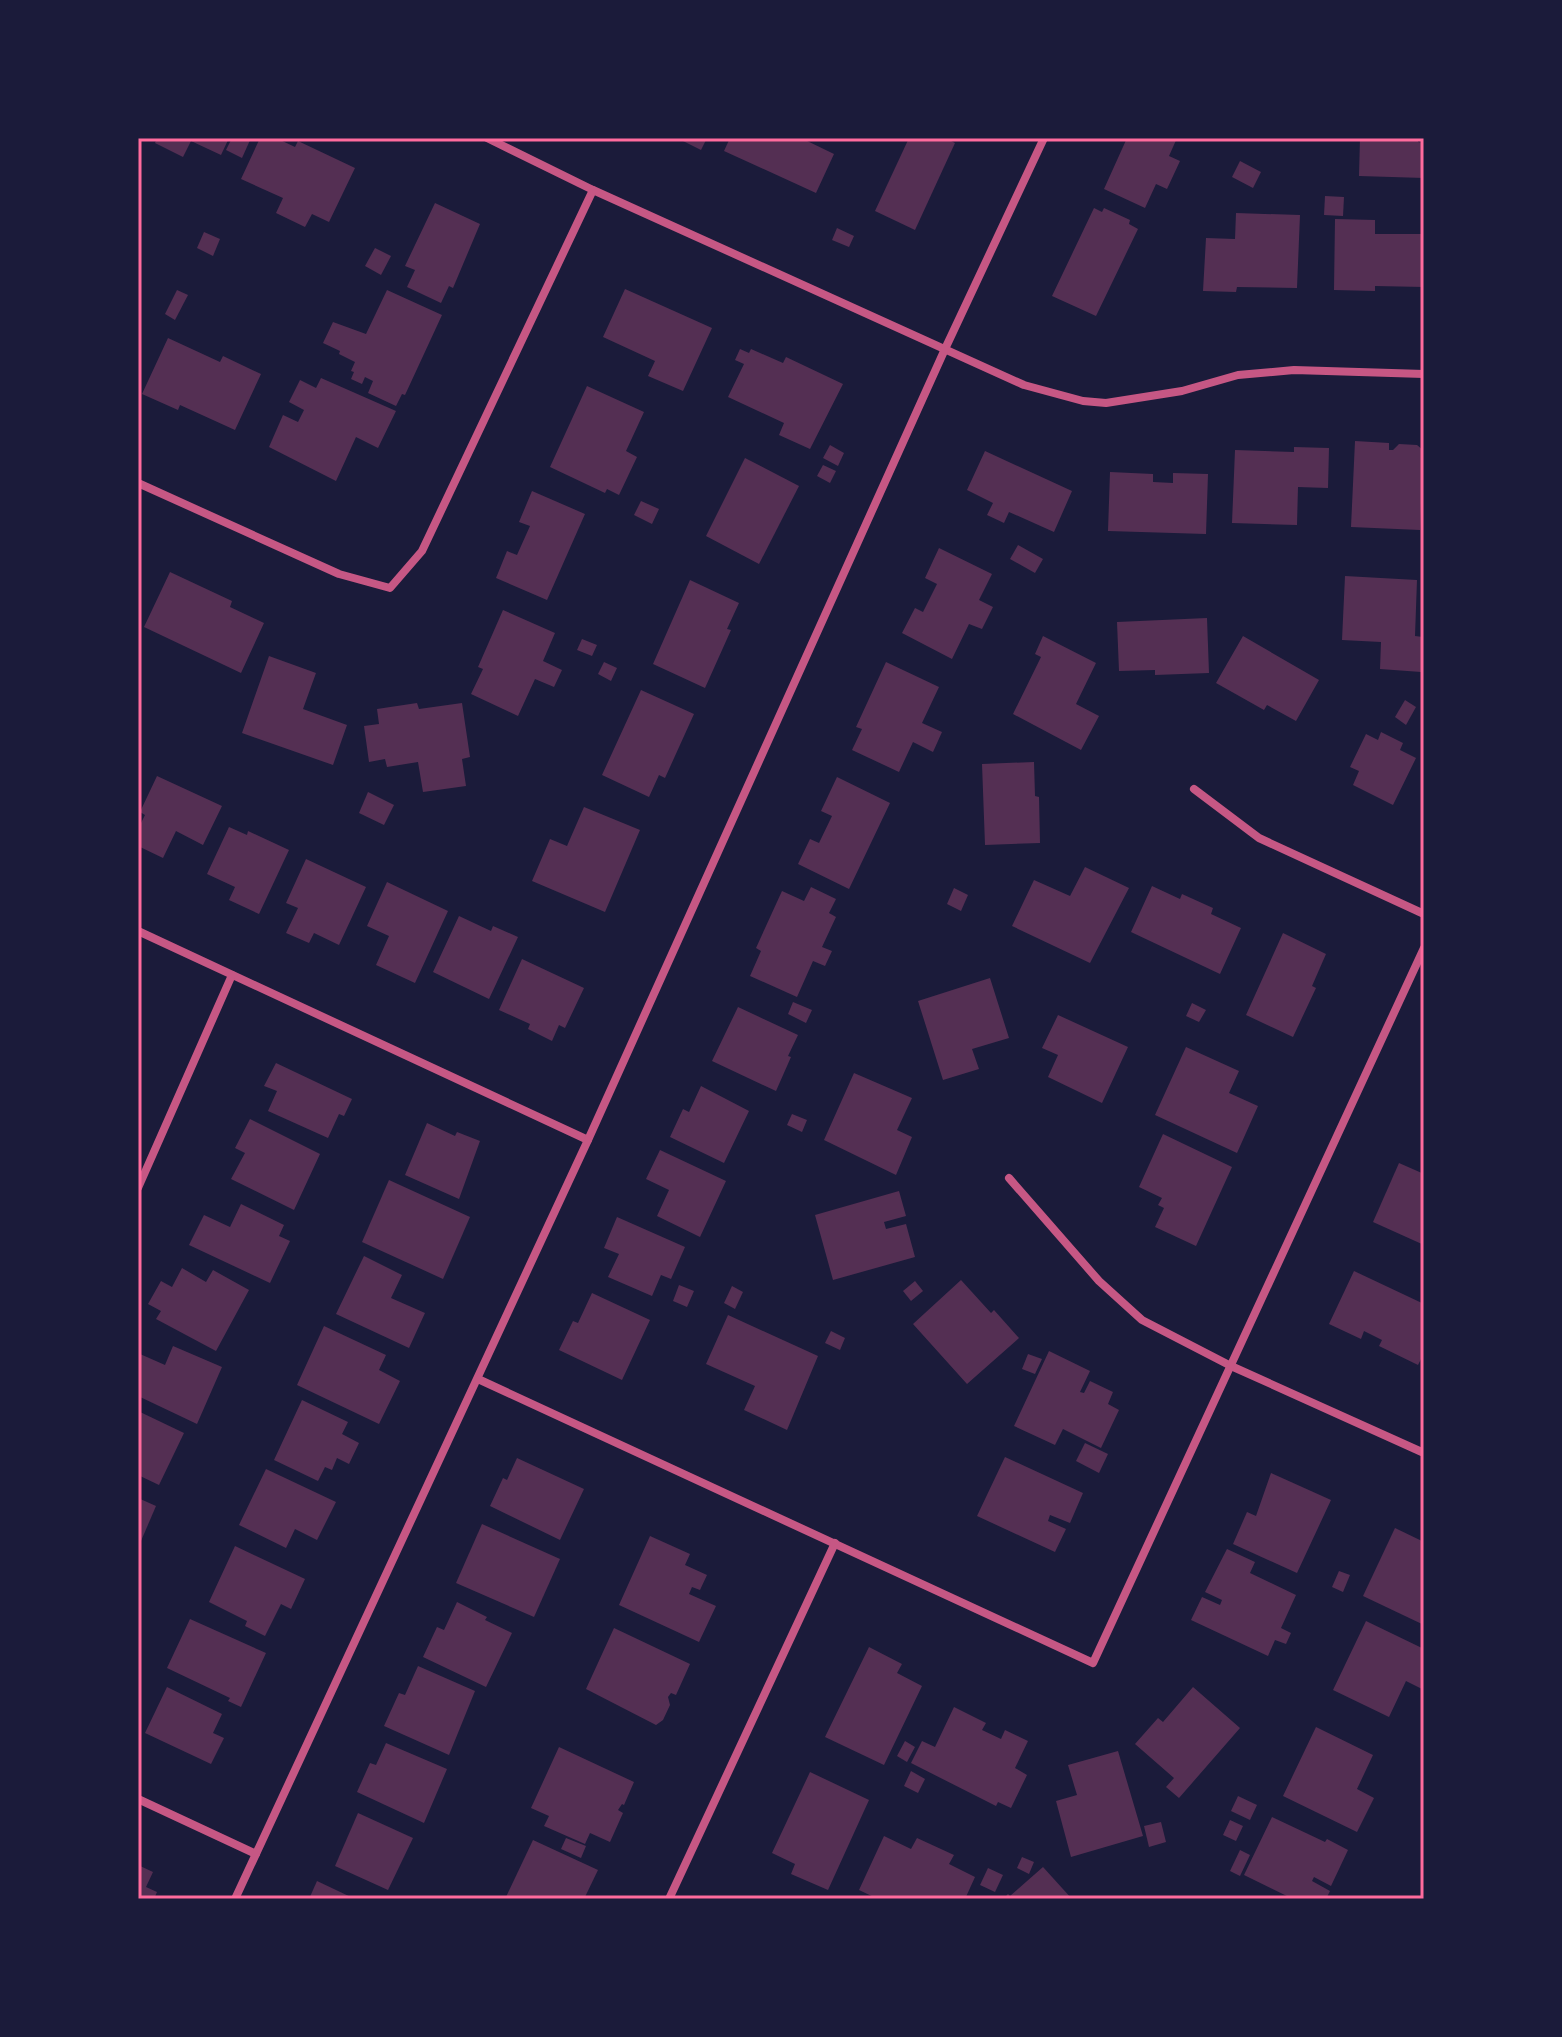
<svg xmlns="http://www.w3.org/2000/svg" width="1562" height="2037" font-family="'Archivo Narrow',sans-serif">
  <style>
    .building { fill: #542f53 }
    .lines { fill: none; stroke-linecap: round; stroke-linejoin: round }
    .minor { stroke: #c65784; stroke-width: 8 }
    .neatline { fill: none; stroke: #ff6b9d; stroke-width: 3 }
  </style>
  <rect width="100%" height="100%" fill="#1b1b3a"/>
  <g class="building">
    <polygon points="157,138 229,138 221,155 191,141 183,157 155,143"/>
    <polygon points="232,138 251,138 242,158 226,150"/>
    <polygon points="260,138 276,138 295,147 298,141 355,168 329,222 312,214 305,227 276,213 283,198 241,179"/>
    <polygon points="677,138 707,138 701,150"/>
    <polygon points="730,138 801,138 834,154 816,193 724,151"/>
    <polygon points="909,138 945,138 955,143 915,230 875,211"/>
    <polygon points="1127,138 1177,138 1169,156 1180,161 1167,189 1156,184 1145,208 1104,189"/>
    <polygon points="1360,138 1418,138 1418,142 1424,143 1424,178 1359,176"/>
    <polygon points="1240,161 1261,172 1253,188 1232,177"/>
    <polygon points="1325,196 1344,197 1343,216 1324,215"/>
    <polygon points="435,203 480,224 453,288 449,286 441,303 407,287 415,270 405,266"/>
    <polygon points="1094,208 1102,212 1104,208 1130,220 1129,224 1138,229 1096,316 1052,296"/>
    <polygon points="1236,213 1300,215 1297,288 1237,287 1236,292 1203,291 1206,238 1235,239"/>
    <polygon points="1335,219 1375,220 1375,234 1424,234 1424,287 1375,286 1375,291 1334,290"/>
    <polygon points="837,228 854,236 849,247 832,240"/>
    <polygon points="204,232 220,239 213,256 197,248"/>
    <polygon points="375,248 391,256 381,275 365,266"/>
    <polygon points="625,289 712,328 683,391 648,376 655,361 603,337"/>
    <polygon points="177,290 188,295 175,320 165,314"/>
    <polygon points="387,290 442,315 405,395 402,394 396,406 368,393 373,381 365,377 362,384 351,379 354,372 351,371 355,362 339,354 340,351 323,343 333,322 366,334"/>
    <polygon points="168,338 220,362 223,356 261,374 235,430 180,405 178,410 142,394"/>
    <polygon points="740,349 749,353 751,349 783,363 786,357 843,384 810,449 779,435 784,423 728,397 744,364 735,360"/>
    <polygon points="321,378 396,411 378,448 356,437 336,481 269,447 283,415 298,422 304,410 289,402 300,380 316,388"/>
    <polygon points="587,386 644,412 626,451 637,457 619,495 607,489 605,493 550,467"/>
    <polygon points="1355,441 1389,443 1389,450 1393,450 1399,444 1417,445 1423,450 1420,530 1351,527"/>
    <polygon points="830,445 844,453 838,466 823,458"/>
    <polygon points="1294,447 1329,448 1328,488 1298,487 1297,525 1232,523 1235,450 1294,452"/>
    <polygon points="985,451 1072,491 1054,532 1009,512 1004,523 987,515 993,503 967,490"/>
    <polygon points="745,458 799,486 759,564 706,536"/>
    <polygon points="823,465 836,471 830,483 817,476"/>
    <polygon points="1110,472 1153,474 1153,482 1173,483 1173,473 1208,474 1206,534 1108,531"/>
    <polygon points="532,491 585,514 547,600 496,578 507,551 517,555 530,526 519,522"/>
    <polygon points="641,501 659,509 652,524 634,515"/>
    <polygon points="1018,545 1043,559 1035,573 1010,559"/>
    <polygon points="939,548 992,574 979,600 993,607 982,629 969,624 952,659 902,633 915,608 923,612 937,584 925,578"/>
    <polygon points="170,572 232,601 230,607 264,623 241,673 144,627"/>
    <polygon points="1345,576 1417,580 1415,636 1423,637 1421,672 1380,669 1381,642 1342,640"/>
    <polygon points="690,580 739,603 727,629 731,630 705,688 653,664"/>
    <polygon points="503,610 555,633 543,661 562,670 554,687 535,679 518,716 471,694 483,669 478,667"/>
    <polygon points="1207,618 1209,673 1155,675 1155,670 1119,671 1117,622"/>
    <polygon points="1043,636 1096,663 1076,704 1099,716 1081,750 1013,714 1041,657 1035,654"/>
    <polygon points="1243,636 1319,680 1296,721 1267,705 1264,710 1216,683"/>
    <polygon points="582,639 597,645 592,656 577,650"/>
    <polygon points="269,656 316,673 303,709 347,725 333,765 242,733"/>
    <polygon points="604,662 617,668 611,681 598,674"/>
    <polygon points="886,662 939,687 922,723 942,732 933,752 913,742 899,772 852,750 862,729 856,727"/>
    <polygon points="641,690 694,714 665,778 659,775 649,797 602,775"/>
    <polygon points="1405,700 1416,707 1406,725 1395,717"/>
    <polygon points="417,703 419,709 462,703 470,757 462,759 466,786 423,792 418,762 387,767 385,759 369,762 364,726 379,724 377,709"/>
    <polygon points="1381,732 1403,743 1400,750 1416,758 1393,805 1353,785 1359,771 1350,767 1366,734 1378,740"/>
    <polygon points="1034,762 1035,796 1039,797 1040,843 985,845 982,764"/>
    <polygon points="157,776 222,806 203,845 176,831 163,858 138,846 138,829 145,815 140,812"/>
    <polygon points="837,777 890,803 849,889 798,864 810,839 819,843 832,816 821,811"/>
    <polygon points="368,792 394,805 384,825 359,813"/>
    <polygon points="584,807 640,830 605,912 532,881 550,839 567,846"/>
    <polygon points="229,827 247,835 248,831 289,850 259,914 229,900 235,887 207,874"/>
    <polygon points="306,859 366,887 339,945 314,933 309,943 286,933 298,908 286,903"/>
    <polygon points="1085,867 1129,888 1090,963 1012,926 1034,880 1070,896"/>
    <polygon points="387,882 448,911 415,983 376,965 389,936 367,926"/>
    <polygon points="1152,886 1180,899 1182,894 1213,908 1211,914 1241,928 1220,974 1131,932"/>
    <polygon points="811,887 836,899 829,913 836,917 822,947 832,951 825,966 813,961 797,997 750,976 761,951 756,948 782,891 804,901"/>
    <polygon points="954,888 968,895 961,911 947,904"/>
    <polygon points="459,916 491,931 493,926 518,937 489,999 433,972"/>
    <polygon points="1283,933 1326,954 1312,986 1316,988 1293,1037 1246,1015"/>
    <polygon points="522,959 584,988 565,1028 559,1025 552,1041 528,1029 530,1024 499,1010"/>
    <polygon points="990,978 1009,1038 972,1049 979,1069 943,1080 918,1001"/>
    <polygon points="793,1002 812,1010 806,1023 788,1014"/>
    <polygon points="1192,1003 1206,1010 1199,1022 1186,1016"/>
    <polygon points="738,1007 798,1035 788,1056 791,1057 776,1091 712,1061"/>
    <polygon points="1058,1015 1128,1047 1102,1103 1048,1077 1058,1055 1042,1048"/>
    <polygon points="1186,1047 1239,1071 1229,1093 1258,1106 1237,1153 1155,1115"/>
    <polygon points="276,1063 352,1099 344,1116 339,1114 328,1138 268,1111 277,1091 264,1086"/>
    <polygon points="854,1073 912,1098 897,1130 912,1137 896,1175 824,1140"/>
    <polygon points="701,1086 749,1111 724,1163 670,1137 683,1109 689,1112"/>
    <polygon points="792,1114 807,1120 802,1132 787,1125"/>
    <polygon points="250,1119 320,1154 294,1210 231,1179 245,1153 235,1148"/>
    <polygon points="427,1123 455,1136 457,1132 480,1141 459,1199 405,1175"/>
    <polygon points="1163,1134 1232,1167 1196,1246 1155,1227 1164,1208 1158,1205 1162,1198 1139,1187"/>
    <polygon points="660,1150 726,1181 700,1237 657,1216 669,1190 646,1179"/>
    <polygon points="1399,1163 1424,1174 1424,1245 1373,1222"/>
    <polygon points="389,1180 470,1217 443,1279 362,1242"/>
    <polygon points="899,1191 906,1216 884,1222 886,1229 906,1224 915,1257 833,1280 815,1215"/>
    <polygon points="241,1204 284,1225 279,1236 290,1241 270,1283 189,1245 204,1215 230,1227"/>
    <polygon points="617,1217 685,1247 671,1279 661,1275 652,1296 608,1277 619,1254 604,1248"/>
    <polygon points="364,1256 402,1275 391,1298 425,1313 409,1348 336,1314"/>
    <polygon points="182,1268 206,1282 213,1270 249,1290 216,1351 156,1319 161,1311 148,1304 161,1281 172,1287"/>
    <polygon points="1354,1271 1424,1304 1424,1353 1418,1365 1379,1346 1382,1340 1364,1331 1361,1339 1329,1324"/>
    <polygon points="961,1280 991,1313 994,1310 1019,1338 967,1384 913,1324"/>
    <polygon points="915,1281 923,1291 911,1301 903,1291"/>
    <polygon points="679,1285 694,1291 687,1307 673,1301"/>
    <polygon points="732,1286 743,1292 735,1309 724,1303"/>
    <polygon points="592,1293 650,1320 622,1380 559,1350 573,1321 578,1323"/>
    <polygon points="728,1315 818,1356 787,1430 744,1410 755,1386 706,1364"/>
    <polygon points="324,1326 386,1355 379,1370 400,1381 379,1424 297,1385"/>
    <polygon points="831,1331 845,1338 840,1350 825,1343"/>
    <polygon points="173,1346 222,1367 197,1424 138,1396 138,1360 140,1354 165,1365"/>
    <polygon points="1049,1351 1090,1371 1080,1392 1084,1393 1090,1381 1113,1392 1108,1404 1119,1410 1101,1448 1063,1429 1055,1445 1014,1426"/>
    <polygon points="1028,1354 1042,1359 1035,1374 1022,1369"/>
    <polygon points="302,1400 348,1422 342,1434 359,1443 349,1464 337,1458 332,1470 325,1467 318,1481 274,1460"/>
    <polygon points="138,1411 184,1433 159,1485 138,1475"/>
    <polygon points="1085,1443 1108,1454 1099,1473 1076,1461"/>
    <polygon points="1005,1457 1083,1493 1070,1523 1050,1515 1048,1521 1066,1529 1055,1552 977,1516"/>
    <polygon points="517,1458 584,1489 560,1540 490,1506 503,1478 507,1480"/>
    <polygon points="266,1469 336,1502 317,1540 295,1529 286,1548 239,1525"/>
    <polygon points="1271,1473 1331,1500 1297,1573 1233,1544 1247,1512 1256,1516"/>
    <polygon points="138,1498 156,1506 138,1548"/>
    <polygon points="482,1524 560,1559 534,1617 456,1583"/>
    <polygon points="1395,1528 1424,1542 1424,1625 1363,1596"/>
    <polygon points="650,1536 690,1554 685,1565 707,1575 700,1590 692,1587 689,1594 716,1606 699,1642 619,1605"/>
    <polygon points="235,1546 305,1579 291,1609 281,1604 265,1636 245,1626 247,1621 209,1602"/>
    <polygon points="1227,1549 1255,1562 1250,1573 1296,1595 1281,1628 1291,1633 1286,1644 1275,1640 1268,1656 1191,1620 1202,1597 1220,1605 1222,1600 1205,1592"/>
    <polygon points="1339,1571 1350,1575 1343,1592 1332,1587"/>
    <polygon points="457,1602 487,1617 485,1620 512,1633 486,1687 423,1657 437,1627 444,1630"/>
    <polygon points="190,1619 266,1653 241,1707 228,1701 230,1698 167,1668"/>
    <polygon points="1366,1621 1424,1649 1424,1690 1406,1681 1389,1717 1333,1690"/>
    <polygon points="614,1628 690,1664 676,1695 671,1693 668,1697 670,1705 663,1720 656,1725 586,1689"/>
    <polygon points="869,1647 902,1664 897,1673 922,1686 884,1765 825,1737"/>
    <polygon points="418,1666 475,1691 449,1755 384,1726 399,1693 405,1695"/>
    <polygon points="167,1687 222,1714 213,1733 224,1738 211,1764 145,1733"/>
    <polygon points="1193,1687 1240,1728 1179,1798 1166,1787 1174,1778 1135,1744 1158,1718 1163,1722"/>
    <polygon points="954,1707 986,1723 982,1730 1001,1739 1005,1730 1028,1741 1015,1768 1027,1775 1011,1808 998,1802 996,1806 911,1763 922,1741 935,1747"/>
    <polygon points="1316,1727 1373,1755 1357,1789 1374,1798 1357,1832 1283,1796"/>
    <polygon points="905,1741 915,1747 907,1762 897,1756"/>
    <polygon points="386,1743 447,1769 424,1823 357,1792 370,1763 376,1765"/>
    <polygon points="559,1747 634,1782 624,1805 622,1804 618,1810 623,1813 610,1842 590,1833 585,1844 544,1826 549,1816 531,1808"/>
    <polygon points="1118,1751 1143,1836 1071,1857 1056,1801 1077,1795 1068,1765"/>
    <polygon points="911,1771 925,1779 918,1793 904,1786"/>
    <polygon points="810,1772 869,1800 828,1890 791,1874 795,1864 772,1853"/>
    <polygon points="1238,1796 1257,1805 1250,1820 1231,1811"/>
    <polygon points="358,1813 413,1838 388,1890 335,1866"/>
    <polygon points="1272,1817 1325,1842 1327,1839 1348,1850 1331,1886 1314,1877 1312,1881 1330,1891 1326,1899 1293,1899 1244,1875"/>
    <polygon points="1230,1820 1243,1826 1236,1841 1223,1835"/>
    <polygon points="1161,1822 1166,1842 1149,1847 1144,1826"/>
    <polygon points="884,1836 911,1849 917,1838 954,1855 949,1864 975,1877 965,1899 878,1899 859,1890"/>
    <polygon points="566,1838 586,1846 581,1858 561,1849"/>
    <polygon points="533,1840 598,1870 584,1899 505,1899"/>
    <polygon points="1240,1850 1250,1855 1240,1876 1230,1871"/>
    <polygon points="1022,1857 1034,1862 1029,1874 1017,1868"/>
    <polygon points="138,1865 153,1872 146,1887 157,1892 154,1899 138,1899"/>
    <polygon points="1043,1867 1072,1899 1003,1899 1008,1894 1010,1896"/>
    <polygon points="988,1868 1003,1875 995,1892 980,1885"/>
    <polygon points="317,1881 355,1899 309,1899"/>
  </g>
  <g class="lines">
    <g class="minor">
      <polyline points="487,138 593,190 1024,385 1083,401 1106,403 1182,391 1238,375 1294,370 1424,374"/>
      <polyline points="138,483 339,574 390,588 422,551 593,190"/>
      <polyline points="1194,789 1259,838 1424,914"/>
      <polyline points="138,931 588,1140"/>
      <polyline points="1009,1178 1099,1281 1142,1320 1231,1366 1424,1453"/>
      <polyline points="138,1188 232,975"/>
      <polyline points="478,1379 1093,1663 1424,948"/>
      <polyline points="138,1799 256,1854"/>
      <polyline points="235,1899 588,1140 945,349 1044,138"/>
      <polyline points="669,1899 835,1543"/>
    </g>
  </g>
  <rect width="1562" height="2037" fill="none" stroke="#1b1b3a" stroke-width="280"/>
  <rect x="140" y="140" width="1282" height="1757" class="neatline"/>
</svg>
